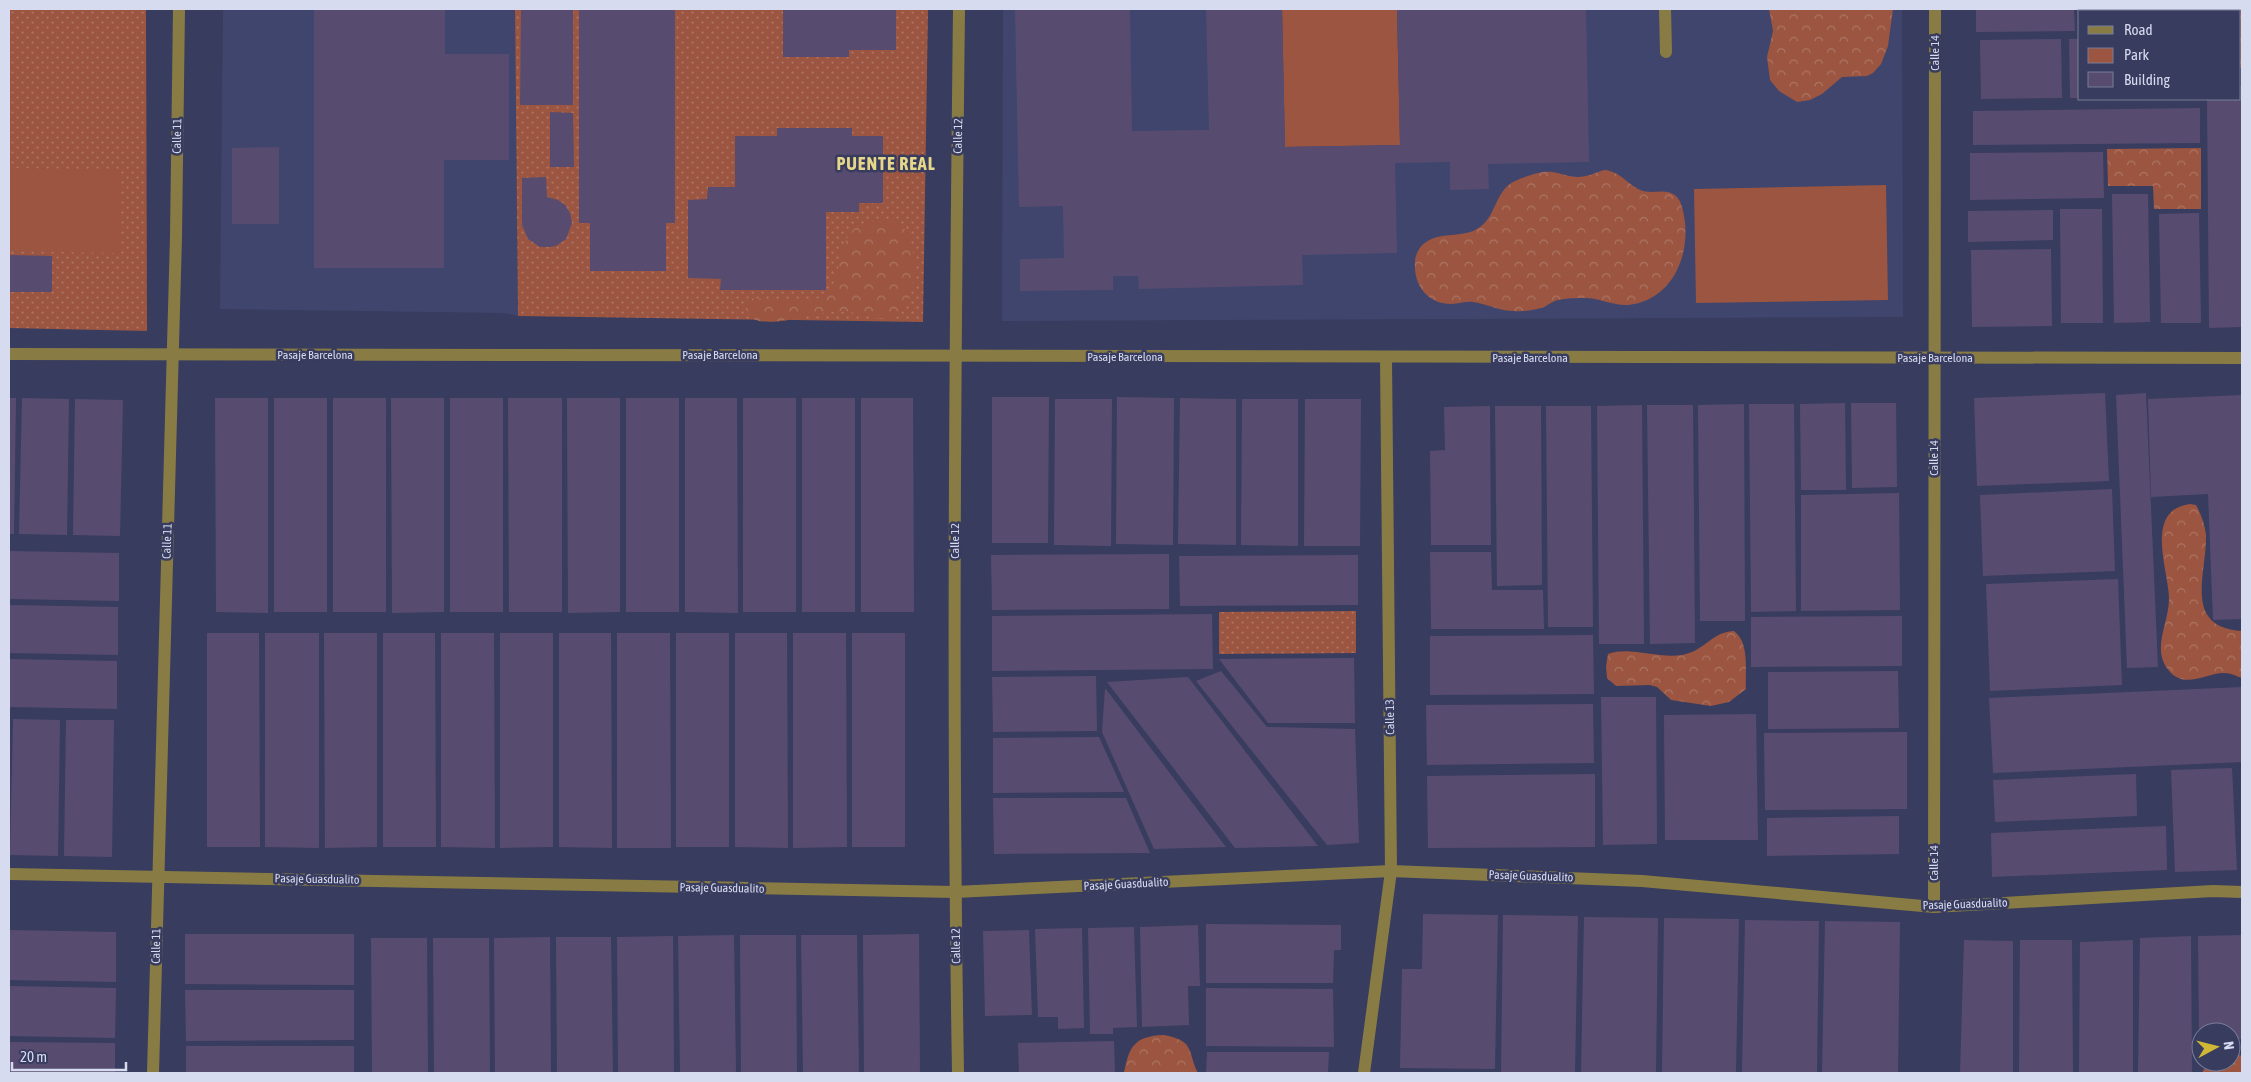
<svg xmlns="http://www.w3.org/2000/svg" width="2251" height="1082" font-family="'Asap Condensed',sans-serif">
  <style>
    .built { fill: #40456d }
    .grass { fill: url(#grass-dots) }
    .forest { fill: url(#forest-crowns) }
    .park { fill: #9b5540 }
    .building { fill: #574c70 }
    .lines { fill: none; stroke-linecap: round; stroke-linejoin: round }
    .minor { stroke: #887c44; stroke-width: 12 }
    .labels { text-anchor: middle; stroke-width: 5; stroke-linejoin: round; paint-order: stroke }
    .street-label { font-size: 12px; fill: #d7dbf0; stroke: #383c5e }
    .district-label { font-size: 18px; font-weight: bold; letter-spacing: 1px; fill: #e7d789; stroke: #383c5e }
  </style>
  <defs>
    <pattern id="grass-dots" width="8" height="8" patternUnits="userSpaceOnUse" patternTransform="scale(1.25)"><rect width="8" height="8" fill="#9b5540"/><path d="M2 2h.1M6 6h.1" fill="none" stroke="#ad7565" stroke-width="1.8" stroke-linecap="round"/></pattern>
    <pattern id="forest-crowns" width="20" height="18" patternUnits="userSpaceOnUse" patternTransform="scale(1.25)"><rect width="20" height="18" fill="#9b5540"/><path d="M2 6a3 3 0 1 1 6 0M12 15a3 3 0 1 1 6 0" fill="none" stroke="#ad7565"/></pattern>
  </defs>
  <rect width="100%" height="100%" fill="#383c5e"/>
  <g class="built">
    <polygon points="223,9 515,9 518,316 504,313 220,309"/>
    <polygon points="1003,9 1902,9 1903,317 1002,321"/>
  </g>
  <g class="grass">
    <polygon points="9,9 146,9 147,331 9,328"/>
    <polygon points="515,9 928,9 923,322 518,316"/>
    <polygon points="1356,611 1356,653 1219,654 1219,612"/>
  </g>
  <g class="forest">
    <polygon points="1769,9 1893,9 1888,46 1881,64 1873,73 1867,76 1842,77 1822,94 1810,100 1797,102 1779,91 1770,80 1767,57 1773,31"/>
    <polygon points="2186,9 2242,9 2242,68 2240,68 2240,11 2186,11"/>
    <polygon points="2201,148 2201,209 2154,209 2153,186 2108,186 2107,149"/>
    <path d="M 1604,170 C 1621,171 1628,186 1643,191 C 1654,194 1666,188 1676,196 C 1681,201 1683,209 1684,216 C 1690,248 1678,286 1647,300 C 1626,309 1616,304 1595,299 C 1588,297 1565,298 1558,300 C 1553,301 1548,305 1544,307 C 1535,310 1523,312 1514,311 C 1500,311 1487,304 1473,302 C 1466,301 1459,304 1451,304 C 1430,304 1416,288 1415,269 C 1414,258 1417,248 1426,242 C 1442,231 1464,239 1480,227 C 1496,216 1495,192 1513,182 C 1523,177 1541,170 1552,172 C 1561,173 1569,177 1578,177 C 1587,177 1595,173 1604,170 Z"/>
    <path d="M 884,221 C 890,221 897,222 902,226 C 918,241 916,287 907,305 C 904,311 899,315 894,319 C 876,321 862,312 845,312 C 836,311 826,312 818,314 C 802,317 735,337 747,298 C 764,299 807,302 820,298 C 845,290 832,242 858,226 C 865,221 876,222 884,221 Z"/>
    <path d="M 2190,504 L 2196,505 C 2201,514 2205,525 2206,535 C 2207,574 2182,627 2242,631 L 2242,678 C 2236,676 2231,673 2224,673 C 2206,673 2186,689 2170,672 C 2150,650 2169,624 2169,599 C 2169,571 2143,510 2190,504 Z"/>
    <path d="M 1734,631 C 1750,643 1745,671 1746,689 L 1729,702 L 1711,706 L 1671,700 L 1657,687 L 1650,685 L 1616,686 L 1607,678 L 1606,666 L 1608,654 C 1631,646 1657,659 1682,655 C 1705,651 1711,632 1734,631 Z"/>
    <path d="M 1164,1035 C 1196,1041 1187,1052 1198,1073 L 1124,1073 C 1129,1047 1134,1036 1164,1035 Z"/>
    <polygon points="2231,1052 2242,1056 2242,1073 2202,1073 2208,1062 2231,1062"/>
  </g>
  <g class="park">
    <polygon points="1282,9 1397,9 1400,145 1285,147"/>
    <polygon points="9,168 119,170 119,253 9,251"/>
    <polygon points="1886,185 1888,300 1696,303 1694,189"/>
  </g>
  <g class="building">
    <polygon points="314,9 445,9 445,54 509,54 509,160 444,160 444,268 314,268"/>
    <polygon points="521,9 573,9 573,105 520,105"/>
    <polygon points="579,9 675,9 675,223 666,223 666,271 590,271 590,223 579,223"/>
    <polygon points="783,9 896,9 896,50 849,50 849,57 783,57"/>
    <polygon points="1015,9 1130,9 1132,131 1209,130 1206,9 1282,9 1285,147 1400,145 1397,9 1586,9 1589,162 1488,164 1489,189 1450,190 1450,162 1395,163 1397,253 1302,255 1303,285 1139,289 1138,276 1113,276 1113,290 1020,291 1020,259 1064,258 1063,206 1019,207"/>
    <polygon points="1976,9 2074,9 2075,31 1976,32"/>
    <rect x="2080" y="9" width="47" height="2"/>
    <rect x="2132" y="9" width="46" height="2"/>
    <polygon points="2061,39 2062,98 1981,99 1980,40"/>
    <polygon points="2069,39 2080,39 2080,98 2070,98"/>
    <polygon points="2240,86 2241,86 2242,142 2242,327 2209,328 2207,99 2240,99"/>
    <polygon points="2200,108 2200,143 1973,145 1973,111"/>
    <polygon points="550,112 573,113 574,167 550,167"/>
    <polygon points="777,128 852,128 852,136 883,136 883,203 859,203 859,212 826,212 826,290 720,290 721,279 688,278 688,200 707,199 708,187 735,187 735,136 777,136"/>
    <polygon points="279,147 279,224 232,224 232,148"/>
    <polygon points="2103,152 2104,198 1970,200 1970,153"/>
    <polygon points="546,177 547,197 558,200 565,205 570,213 572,223 566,239 556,246 549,247 540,247 528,239 522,225 522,178"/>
    <polygon points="2112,194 2148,194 2150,322 2114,323"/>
    <polygon points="2060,209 2102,209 2103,323 2061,323"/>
    <polygon points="2053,210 2053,240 1968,242 1968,211"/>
    <polygon points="2199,213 2201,323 2161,323 2159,214"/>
    <polygon points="2051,249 2052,326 1972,327 1971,250"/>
    <polygon points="9,255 52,256 52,292 9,292"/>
    <polygon points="2105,393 2109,481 1977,486 1974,398"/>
    <polygon points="2146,393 2158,667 2127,668 2116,395"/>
    <polygon points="2242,395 2242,619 2213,620 2208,494 2151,497 2148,399"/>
    <polygon points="992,397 1049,397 1048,543 992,543"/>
    <polygon points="1117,397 1174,398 1173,545 1116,544"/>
    <polygon points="9,398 16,398 14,534 9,534"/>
    <polygon points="22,398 69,399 67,535 19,534"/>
    <polygon points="215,398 268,398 268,613 216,612"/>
    <rect x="274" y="398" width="53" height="214"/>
    <rect x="333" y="398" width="53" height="214"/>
    <polygon points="391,398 444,398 444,612 392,613"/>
    <rect x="450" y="398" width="53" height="214"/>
    <polygon points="508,398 562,398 562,612 509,612"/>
    <polygon points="567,398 620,398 620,612 568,613"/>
    <rect x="626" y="398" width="53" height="214"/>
    <polygon points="685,398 737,398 738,613 685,612"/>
    <rect x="743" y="398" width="53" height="214"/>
    <rect x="802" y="398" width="53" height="214"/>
    <polygon points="861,398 913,398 914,612 861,612"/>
    <polygon points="1180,398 1236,399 1236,545 1178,544"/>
    <polygon points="75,399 123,400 120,536 73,535"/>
    <polygon points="1055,399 1112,399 1111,546 1054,545"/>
    <polygon points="1242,399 1298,399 1298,546 1241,545"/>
    <polygon points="1305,399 1361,399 1360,546 1304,546"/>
    <polygon points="1845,403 1846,490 1801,490 1800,404"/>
    <polygon points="1851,403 1896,403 1897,487 1852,488"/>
    <polygon points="1744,404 1745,621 1700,621 1698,405"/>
    <polygon points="1749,404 1794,404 1796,611 1751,612"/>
    <polygon points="1642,405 1644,644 1599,644 1597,406"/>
    <polygon points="1647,405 1693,405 1695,643 1650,644"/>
    <polygon points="1490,406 1491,545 1431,545 1430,451 1445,450 1444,407"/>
    <polygon points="1495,406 1541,406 1542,585 1497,586"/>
    <polygon points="1546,406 1591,406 1593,627 1548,627"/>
    <polygon points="2112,489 2115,571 1983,576 1980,495"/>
    <polygon points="1899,493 1900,610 1801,611 1801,495"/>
    <polygon points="9,551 119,553 119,601 9,599"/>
    <polygon points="1430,552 1491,552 1492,590 1543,590 1544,629 1431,629"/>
    <polygon points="1169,554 1169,609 992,610 991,555"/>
    <polygon points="1358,555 1358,605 1180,606 1179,556"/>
    <polygon points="2118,579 2122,685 1990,691 1986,584"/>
    <polygon points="9,605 118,607 118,655 9,653"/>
    <polygon points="1212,614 1213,669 992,671 992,616"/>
    <polygon points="1902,616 1902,666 1751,667 1751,617"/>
    <polygon points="207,633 259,633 260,847 207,847"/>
    <polygon points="265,633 319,633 319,848 265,847"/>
    <polygon points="324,633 377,633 377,847 325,848"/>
    <polygon points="383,633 435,633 436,847 383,847"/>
    <polygon points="441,633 494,633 495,848 441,847"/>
    <polygon points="500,633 553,633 553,847 500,848"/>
    <polygon points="559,633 611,633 612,848 559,847"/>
    <polygon points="617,633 670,633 671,848 617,848"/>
    <rect x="676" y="633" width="53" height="214"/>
    <polygon points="735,633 787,633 788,848 735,847"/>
    <polygon points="793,633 846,633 847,847 793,848"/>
    <rect x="852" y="633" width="53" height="214"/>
    <polygon points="1593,635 1594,694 1430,695 1430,636"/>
    <polygon points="1354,658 1355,723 1268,723 1219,659"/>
    <polygon points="9,659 117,661 117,709 9,707"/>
    <polygon points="1221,671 1267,727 1355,729 1359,843 1327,845 1196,681"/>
    <polygon points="1898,671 1899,728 1768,729 1768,672"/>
    <polygon points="1096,676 1097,731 993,732 992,677"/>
    <polygon points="1188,677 1318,846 1235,848 1107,682"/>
    <polygon points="2242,687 2242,762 1993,773 1989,698"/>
    <polygon points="1105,688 1226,847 1154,849 1102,732"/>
    <polygon points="1601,697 1656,697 1657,844 1603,845"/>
    <polygon points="1593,704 1594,763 1427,765 1426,705"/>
    <polygon points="1756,714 1758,840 1665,840 1664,715"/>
    <polygon points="13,719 60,720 58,856 10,855"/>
    <polygon points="66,720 114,720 112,857 64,856"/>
    <polygon points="1907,732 1907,809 1765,810 1764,733"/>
    <polygon points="1099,737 1124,792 993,793 993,738"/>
    <polygon points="2232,768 2237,870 2175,872 2171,770"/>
    <polygon points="1595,774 1595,847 1428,848 1427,776"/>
    <polygon points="2136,774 2137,816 1995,822 1993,780"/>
    <polygon points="993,798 1126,798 1150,853 994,854"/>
    <polygon points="1899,816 1899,854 1767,856 1767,818"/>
    <polygon points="2166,826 2167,870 1992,877 1991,833"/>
    <polygon points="1423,914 1498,915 1495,1069 1400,1068 1402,969 1422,969"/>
    <polygon points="1503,915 1578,916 1575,1073 1501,1073"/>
    <polygon points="1584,917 1658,918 1656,1073 1581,1073"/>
    <polygon points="1664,918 1739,919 1736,1073 1662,1073"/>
    <polygon points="1745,920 1819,921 1817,1073 1742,1073"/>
    <polygon points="1825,921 1900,922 1898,1073 1822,1073"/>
    <polygon points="1206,924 1341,925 1341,950 1334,950 1333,983 1206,983"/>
    <polygon points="1198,925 1200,986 1188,986 1189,1025 1142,1027 1140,927"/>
    <polygon points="1134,927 1137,1027 1113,1028 1113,1034 1090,1034 1088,928"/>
    <polygon points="1082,928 1084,1028 1058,1029 1058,1017 1038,1017 1035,929"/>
    <polygon points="9,930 116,932 116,982 9,980"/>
    <polygon points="1029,930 1032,1015 985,1016 983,931"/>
    <polygon points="185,934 354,934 354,985 185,984"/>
    <polygon points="919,934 920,1073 864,1073 863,935"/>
    <polygon points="734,935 736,1073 680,1073 678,936"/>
    <polygon points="740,935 796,935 797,1073 741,1073"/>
    <polygon points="801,935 857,935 859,1073 803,1073"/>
    <polygon points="2242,935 2242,1039 2231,1039 2231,1032 2201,1032 2201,1038 2199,1038 2198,936"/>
    <polygon points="673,936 674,1073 618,1073 617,937"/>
    <polygon points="2191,936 2192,1073 2138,1073 2140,938"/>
    <polygon points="550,937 551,1073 495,1073 494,938"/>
    <polygon points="556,937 611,937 613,1073 557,1073"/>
    <polygon points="371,938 427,938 428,1073 372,1073"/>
    <polygon points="433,938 489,938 490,1073 434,1073"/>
    <polygon points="1964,940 2013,941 2013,1073 1960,1073"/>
    <polygon points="2020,940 2072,940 2073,1073 2019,1073"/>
    <polygon points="2133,940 2133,1073 2079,1073 2080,942"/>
    <polygon points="9,986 116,988 115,1038 9,1036"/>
    <polygon points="1206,988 1333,989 1334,1047 1206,1046"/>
    <polygon points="185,990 354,990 354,1040 186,1041"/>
    <polygon points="1114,1041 1115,1073 1019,1073 1018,1043"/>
    <polygon points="9,1042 115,1043 115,1073 9,1073"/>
    <rect x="186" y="1046" width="168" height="27"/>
    <polygon points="1207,1052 1329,1052 1328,1073 1206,1073"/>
  </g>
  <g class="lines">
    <g class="minor">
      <polyline points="1665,9 1666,52"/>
      <polyline points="9,354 2242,358"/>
      <polyline points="9,874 955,892 1391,871 1642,881 1934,907 2213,891 2242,892"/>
      <polyline points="1934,907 1935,9"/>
      <polyline points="153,1073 176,236 179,9"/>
      <path d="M 958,1073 C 952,718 955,364 959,9"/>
      <polyline points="1364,1073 1391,871 1386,358"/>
    </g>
  </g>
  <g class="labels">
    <g class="street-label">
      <text transform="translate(1935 53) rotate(-90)" y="4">Calle 14</text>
      <text transform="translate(177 136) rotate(-89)" y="4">Calle 11</text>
      <text transform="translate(958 136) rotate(-89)" y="4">Calle 12</text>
      <text x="315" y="359">Pasaje Barcelona</text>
      <text x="720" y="359">Pasaje Barcelona</text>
      <text x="1125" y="361">Pasaje Barcelona</text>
      <text x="1530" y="362">Pasaje Barcelona</text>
      <text x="1935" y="362">Pasaje Barcelona</text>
      <text transform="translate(1934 458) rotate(-90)" y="4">Calle 14</text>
      <text transform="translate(167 541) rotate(-88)" y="4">Calle 11</text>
      <text transform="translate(955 541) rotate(-90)" y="4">Calle 12</text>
      <text transform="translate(1390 717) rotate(-91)" y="4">Calle 13</text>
      <text transform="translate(1934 863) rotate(-90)" y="4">Calle 14</text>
      <text transform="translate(1531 876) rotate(2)" y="4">Pasaje Guasdualito</text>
      <text transform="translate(317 879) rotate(1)" y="4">Pasaje Guasdualito</text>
      <text transform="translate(1126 884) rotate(-3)" y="4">Pasaje Guasdualito</text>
      <text transform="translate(722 888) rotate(1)" y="4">Pasaje Guasdualito</text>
      <text transform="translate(1965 904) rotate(-2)" y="4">Pasaje Guasdualito</text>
      <text transform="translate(156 946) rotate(-89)" y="4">Calle 11</text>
      <text transform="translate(956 946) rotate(-91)" y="4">Calle 12</text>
    </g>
    <g class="district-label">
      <text x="886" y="170">PUENTE REAL</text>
    </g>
  </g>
  <rect width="2251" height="1082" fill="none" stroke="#d7dbf0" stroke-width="20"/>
  <rect x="2078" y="10" width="162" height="90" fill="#383c5e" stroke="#787c98"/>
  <rect x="2088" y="26" width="25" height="8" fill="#887c44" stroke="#787c98"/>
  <text x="2124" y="35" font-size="15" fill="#d7dbf0">Road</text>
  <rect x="2088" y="48" width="25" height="15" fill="#9b5540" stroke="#787c98"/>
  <text x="2124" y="60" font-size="15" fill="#d7dbf0">Park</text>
  <rect x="2088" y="72" width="25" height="15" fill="#574c70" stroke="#787c98"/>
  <text x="2124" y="85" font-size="15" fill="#d7dbf0">Building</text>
  <g transform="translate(2216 1047) rotate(83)"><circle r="24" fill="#383c5e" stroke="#787c98"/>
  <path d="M0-4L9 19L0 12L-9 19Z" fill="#d0b836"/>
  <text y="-8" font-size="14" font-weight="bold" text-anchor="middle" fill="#d7dbf0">N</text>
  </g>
  <path d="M12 1062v8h114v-8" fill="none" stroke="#d7dbf0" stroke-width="2.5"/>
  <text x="20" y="1062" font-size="15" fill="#d7dbf0" stroke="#383c5e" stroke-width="4" paint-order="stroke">20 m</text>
</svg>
